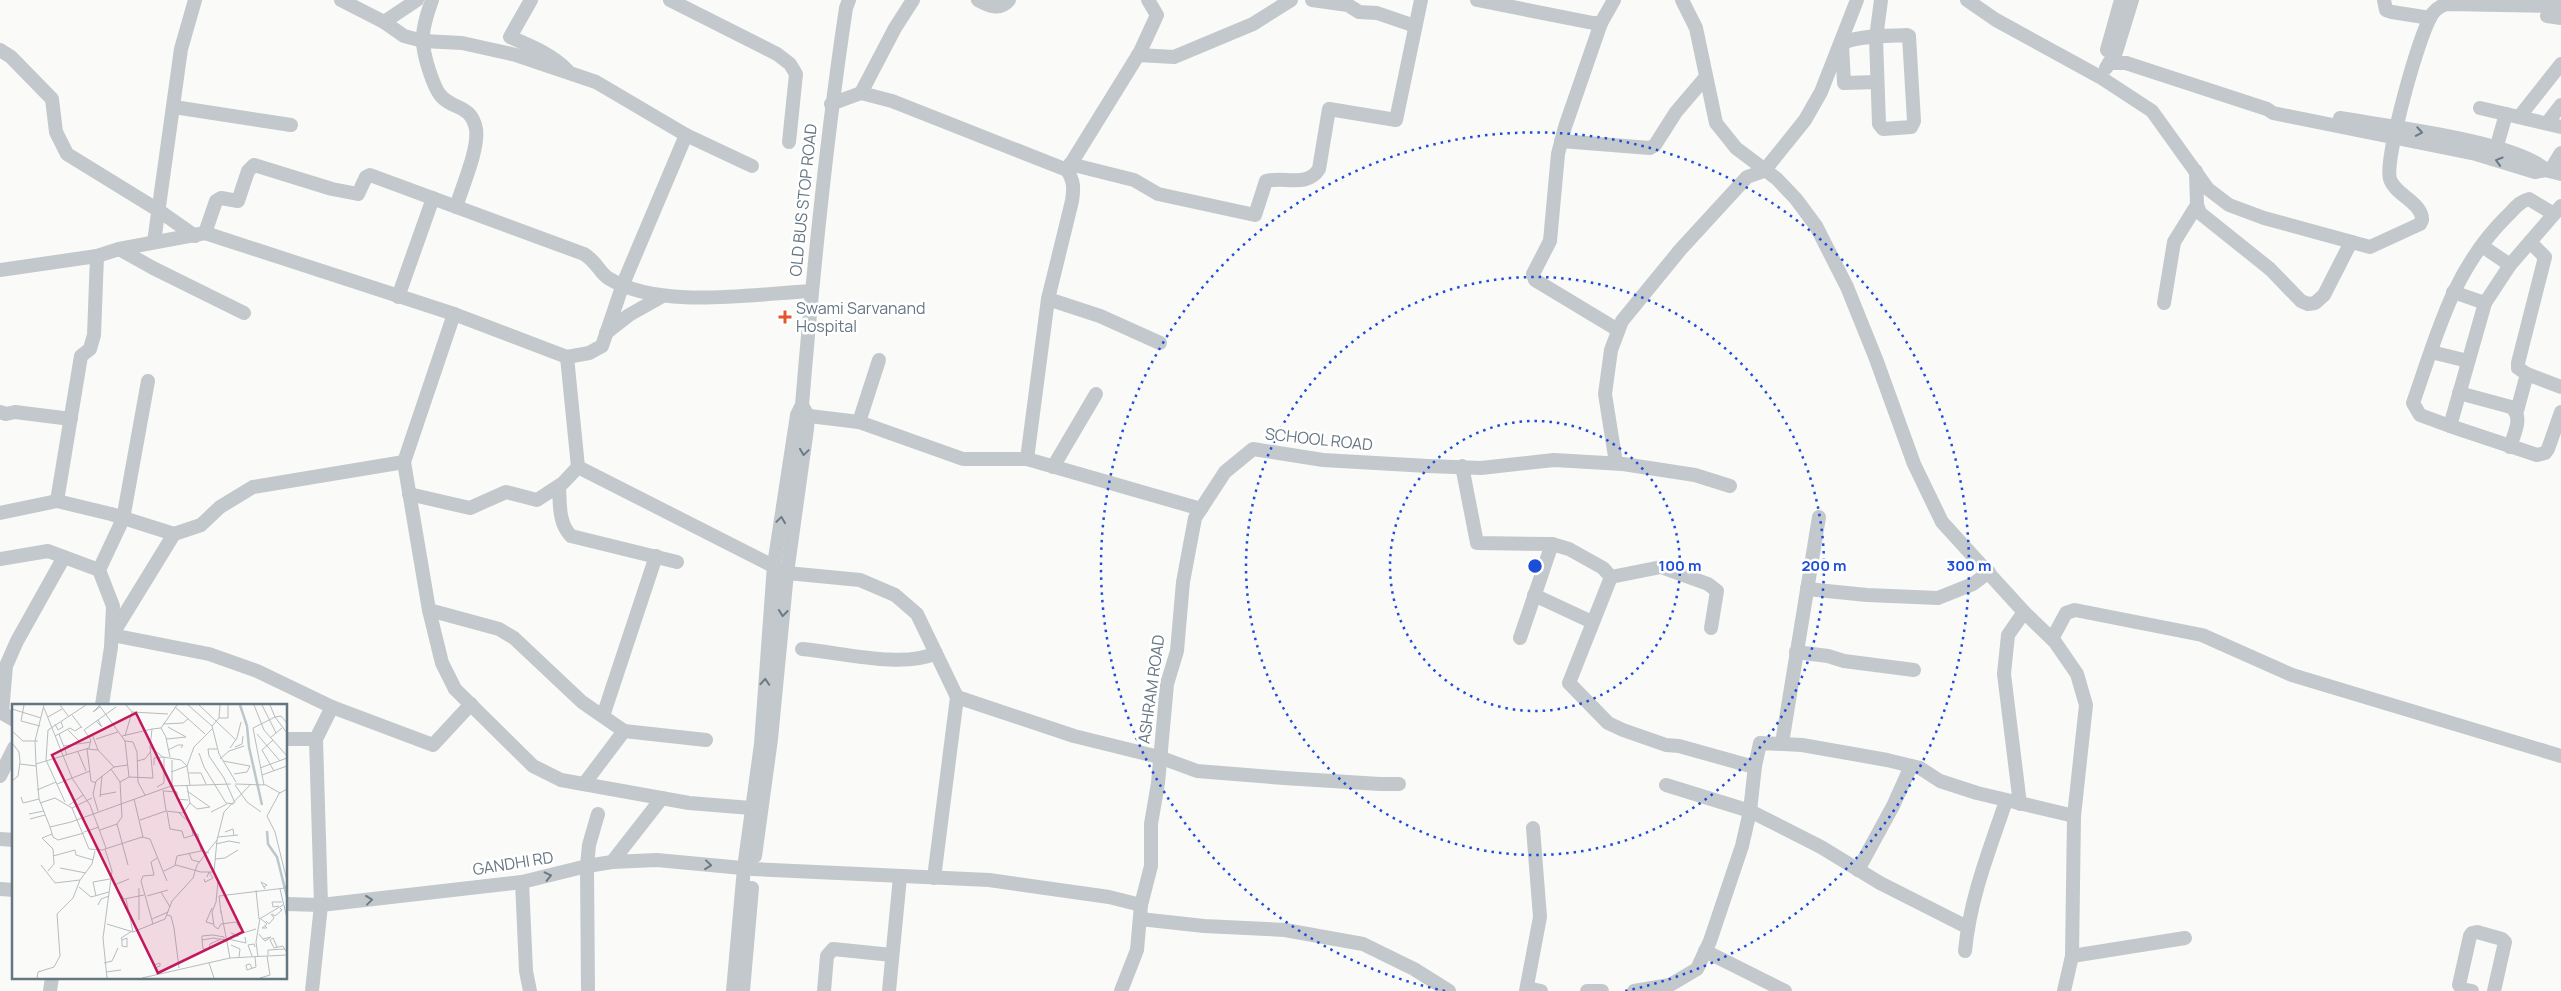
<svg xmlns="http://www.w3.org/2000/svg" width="2561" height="991" font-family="Manrope,sans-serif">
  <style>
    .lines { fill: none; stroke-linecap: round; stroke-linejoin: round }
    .minor { stroke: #c3c8cc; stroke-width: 14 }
    .oneway { stroke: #6a7a87 }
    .ring { fill: none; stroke: #1d4ed8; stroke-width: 2.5; stroke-dasharray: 2.5 5 }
    .poi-dot { fill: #e4572e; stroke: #fff; stroke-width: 2 }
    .labels { text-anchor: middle; stroke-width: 5; stroke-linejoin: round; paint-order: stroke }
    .street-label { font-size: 16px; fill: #657683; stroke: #fff }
    .poi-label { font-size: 16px; fill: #657683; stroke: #fff; text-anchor: start }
    .inset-river { fill: none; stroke: #bbc7cb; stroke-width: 2.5 }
    .inset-road { fill: none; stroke: #b5bdc2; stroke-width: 1 }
    .view { fill: #c2185b; fill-opacity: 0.15; stroke: #c2185b; stroke-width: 2.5 }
    .inset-edge { fill: none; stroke: #657683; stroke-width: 2.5 }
    .centre { fill: #1d4ed8; stroke: #fff; stroke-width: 2.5 }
    .ring-label { font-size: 15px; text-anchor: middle; font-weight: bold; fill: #1d4ed8; stroke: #fff; stroke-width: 5; stroke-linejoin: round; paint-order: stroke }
  </style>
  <rect width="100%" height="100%" fill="#fafaf8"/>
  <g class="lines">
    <g class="minor">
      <polyline points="341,0 384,22 417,0"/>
      <path d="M 432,0 C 428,11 422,29 423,41 C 423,54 433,87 441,96 C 453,110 471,104 476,129 C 479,149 462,187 456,207"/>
      <path d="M 531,0 L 510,37 C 531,46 551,54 567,70"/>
      <polyline points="670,0 777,54 790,64 796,74 789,142"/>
      <path d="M 978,0 C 989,6 1000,11 1009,0"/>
      <polyline points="1312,0 1348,5 1359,12 1377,13 1415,26"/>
      <polyline points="1477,0 1593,23 1601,23 1614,0"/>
      <polyline points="1682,0 1696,28 1716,123 1736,148 1777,179 1796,199 1816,226 1847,287 1876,359 1914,464 1942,522 2024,612 2055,642 2077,674 2086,705 2074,816 2072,956 2064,991"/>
      <path d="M 1967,0 L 1996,20 L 2100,77 L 2152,111 L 2208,189 L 2229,205 L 2264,218 L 2370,247 L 2420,224 L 2422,220 C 2423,203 2395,195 2390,179 C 2384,160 2420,29 2433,13 C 2436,9 2441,6 2446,4 L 2561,6"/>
      <polyline points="2384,0 2386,10 2392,12 2430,18"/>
      <polyline points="2547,16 2561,18"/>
      <polyline points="384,22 404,36 423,41 462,43 516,55 596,82 686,135 623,284 602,346 589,353 567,357"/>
      <polyline points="1601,23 1565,127 1558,154 1550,241 1533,274 1535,280 1618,330"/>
      <polyline points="0,50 11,57 52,99 56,132 67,154 158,210 195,236"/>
      <polyline points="2107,50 2121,0"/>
      <polyline points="1138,55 1174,57 1253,24 1291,0"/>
      <polyline points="2109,63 2126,63 2267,109 2273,113 2476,154 2535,172 2546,170 2561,174"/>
      <polyline points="2106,68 2116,52 2132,0"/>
      <path d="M 1877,82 L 1844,83 L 1842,45 C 1851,35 1891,36 1907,35 L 1909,36 L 1914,121 L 1911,127 L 1883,129 L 1879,124 L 1876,38 L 1881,0"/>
      <polyline points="861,93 895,28 913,0"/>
      <path d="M 831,104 L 861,93 L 892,101 L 1067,170 C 1074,181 1074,188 1072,201 L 1048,299 L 1027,459"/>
      <polyline points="174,107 291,125"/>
      <polyline points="2480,108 2561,127"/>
      <polyline points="2519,117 2561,64"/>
      <path d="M 2340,118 C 2386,126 2515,141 2546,170"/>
      <polyline points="2547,123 2561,105"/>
      <polyline points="686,135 752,166"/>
      <polyline points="1561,141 1650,148 1655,145 1676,112 1705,78"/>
      <polyline points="2496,149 2506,114"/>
      <path d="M 1070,164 L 1134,180 L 1158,194 L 1255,215 L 1266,181 C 1285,176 1307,188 1319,169 L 1329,109 L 1396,120 L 1421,0"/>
      <polyline points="1067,170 1140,52 1157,15 1148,0"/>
      <polyline points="2196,171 2197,205 2200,213 2270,269 2301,301 2308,304 2315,303 2324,295 2351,242"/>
      <polyline points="2550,171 2561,153"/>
      <polyline points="2561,206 2510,265 2485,303 2450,426 2537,455 2545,453 2548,449 2561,412"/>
      <path d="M 205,233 L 216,201 L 221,198 L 238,201 L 248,171 L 254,165 L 332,189 L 358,194 L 366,177 L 370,175 L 584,254 C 597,262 599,272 608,278 C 659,310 752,294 811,291"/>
      <polyline points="154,242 181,49 195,0"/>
      <polyline points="2530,242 2545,257 2518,363 2518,368 2527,374 2561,387"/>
      <polyline points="2482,246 2510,265"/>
      <polyline points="119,249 153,268 244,313"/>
      <polyline points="0,270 97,256 119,249 205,233 454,314 567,357 578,467 787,573 860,580 895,595 917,614 957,697 1074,736 1159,757 1197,771 1284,778 1380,784 1399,784"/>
      <polyline points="2453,292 2485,303"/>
      <polyline points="398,297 433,198"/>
      <polyline points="1048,299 1100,316 1160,343"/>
      <polyline points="2164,303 2174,242 2197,205"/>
      <polyline points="454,314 404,462 429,610 442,663 455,689 533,766 561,780 689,803 751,808"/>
      <polyline points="606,333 629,315 661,297"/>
      <polyline points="2431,352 2468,361"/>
      <path d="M 2459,393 L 2511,407 C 2524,417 2514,433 2510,447"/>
      <polyline points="2517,411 2527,374"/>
      <polyline points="0,412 6,414 15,412 71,419"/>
      <polyline points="801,415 859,422 963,459 1027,459 1201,509"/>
      <polyline points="859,422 879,360"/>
      <path d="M 2450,426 L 2420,415 L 2413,403 C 2437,335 2452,271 2506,217 C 2513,211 2519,201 2529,199 L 2554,214"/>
      <polyline points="1616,463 1605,394 1611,350 1622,321 1680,250 1747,177 1764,171 1805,120 1821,92 1857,0"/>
      <polyline points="1462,466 1477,543 1552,544 1569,549 1603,568 1611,577 1569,683 1608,723 1623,730 1666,745 1679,746 1747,765 1755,766 1760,743 1802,745 1887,760 1920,768 1940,781 1977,793 2074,816"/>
      <polyline points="1053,467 1096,394"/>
      <path d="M 559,486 C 560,502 558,523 571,536 L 677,562"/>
      <polyline points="409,494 470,508 506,492 537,500 563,483 578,467"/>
      <polyline points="57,501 81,356 90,349 94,335 97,256"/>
      <polyline points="0,513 57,501 111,514 174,534 201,525 220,507 253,487 404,462"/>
      <polyline points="174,534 112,635 209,654 257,671 332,707 433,745 471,704"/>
      <polyline points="0,559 48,551 99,570 113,606 111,647 102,705"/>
      <polyline points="99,570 123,519 148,381"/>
      <polyline points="1611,577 1661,567 1708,584 1717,591 1711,628"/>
      <polyline points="1807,589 1867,595 1938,598 1973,584 1989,572"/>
      <polyline points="1534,595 1592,622"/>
      <polyline points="429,610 499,629 514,638 582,702 624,731"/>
      <polyline points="1520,638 1552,544"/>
      <polyline points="2052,639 2066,613 2075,610 2202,635 2292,675 2561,756"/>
      <path d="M 802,649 C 839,652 903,669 936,653"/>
      <polyline points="1796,652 1828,656 1844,661 1914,670"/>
      <polyline points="603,716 656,556"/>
      <polyline points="14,720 2,713 6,666 17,641 64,557"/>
      <polyline points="286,739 316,739"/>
      <polyline points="1782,743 1819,517"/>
      <polyline points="0,776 14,748"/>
      <polyline points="584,784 624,731 706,740"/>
      <polyline points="1666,785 1750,811 1821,847 1880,883 1967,927"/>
      <polyline points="2020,804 2004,674 2008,635 2024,612"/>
      <polyline points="0,839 14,840"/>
      <polyline points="755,856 771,739 787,573 807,429 808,416 802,405"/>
      <polyline points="612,862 662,798"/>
      <polyline points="1858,870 1893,806 1911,766"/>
      <polyline points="934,878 957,697"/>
      <polyline points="522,882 526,971 530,991"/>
      <polyline points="0,889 14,890"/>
      <polyline points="286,904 321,905 522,882 587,866 612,862 657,860 753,869 989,880 1109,897 1141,905"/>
      <polyline points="1140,919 1204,926 1285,930 1363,944 1414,969 1449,991"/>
      <polyline points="1705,951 1785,991"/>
      <path d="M 1965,951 C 1970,898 1989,851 2006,801"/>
      <polyline points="2072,956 2185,938"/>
      <polyline points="1527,988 1541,991"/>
      <polyline points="50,991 52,977"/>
      <polyline points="312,991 321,905 316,739 332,707"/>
      <polyline points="588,991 587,866 589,845 598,814"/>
      <path d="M 733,991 L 744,868 L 761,744 L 774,565 L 797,415 L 802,405 C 813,272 826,140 846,8 L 849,0"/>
      <polyline points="743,991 752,888"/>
      <polyline points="824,991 827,956 833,949 892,955"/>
      <polyline points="889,991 900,877"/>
      <polyline points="1121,991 1137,950 1141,905 1151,866 1151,824 1158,783 1167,684 1177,651 1183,582 1195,518 1225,472 1253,449 1323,460 1428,466 1481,468 1554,460 1623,464 1695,475 1730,486"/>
      <polyline points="1526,991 1540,917 1533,828"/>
      <polyline points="1587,991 1602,991"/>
      <polyline points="1634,991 1670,985 1697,969 1710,941 1742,846 1750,811 1755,766"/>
      <polyline points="2472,991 2462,989 2459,985 2470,936 2472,933 2477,932 2502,939 2505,942 2494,991"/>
    </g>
  </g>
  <defs><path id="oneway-chevron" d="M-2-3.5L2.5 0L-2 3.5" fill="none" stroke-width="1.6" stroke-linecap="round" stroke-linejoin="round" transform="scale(1.25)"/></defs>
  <g class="oneway">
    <use href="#oneway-chevron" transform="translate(2419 132) rotate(10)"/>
    <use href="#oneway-chevron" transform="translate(2499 161) rotate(-163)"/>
    <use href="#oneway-chevron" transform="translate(804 452) rotate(98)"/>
    <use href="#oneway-chevron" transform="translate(781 520) rotate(-82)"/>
    <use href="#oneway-chevron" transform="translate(783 613) rotate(96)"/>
    <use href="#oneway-chevron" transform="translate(765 682) rotate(-86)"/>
    <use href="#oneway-chevron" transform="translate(708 865) rotate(6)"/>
    <use href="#oneway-chevron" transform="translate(548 876) rotate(-13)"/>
    <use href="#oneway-chevron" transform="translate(369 900) rotate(-7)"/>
  </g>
  <g class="ring">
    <circle cx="1535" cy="566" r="145"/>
    <circle cx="1535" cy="566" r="289"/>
    <path d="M1445 991A434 434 0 1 1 1625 991"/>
  </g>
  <path class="poi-dot" d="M782.5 309.5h5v5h5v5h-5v5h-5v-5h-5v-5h5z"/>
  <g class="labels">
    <g class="street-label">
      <text transform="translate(803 200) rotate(-84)" y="6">OLD BUS STOP ROAD</text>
      <text transform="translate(1319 439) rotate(6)" y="6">SCHOOL ROAD</text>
      <text transform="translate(1151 689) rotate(-82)" y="6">ASHRAM ROAD</text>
      <text transform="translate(513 863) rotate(-9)" y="6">GANDHI RD</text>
    </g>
    <g class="poi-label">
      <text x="796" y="314">Swami Sarvanand<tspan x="796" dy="18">Hospital</tspan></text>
    </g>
  </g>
  <g transform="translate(12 704)">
    <rect width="275" height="275" fill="#fafaf8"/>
    <path class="inset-river" d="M 228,1 L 235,22 L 237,43 L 250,101M 255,127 L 256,140 L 265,153 L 275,193"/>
    <path class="inset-road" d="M 12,1 L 9,17 L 28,22M 32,1 L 23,37 L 24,60 L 27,95 L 38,123M 48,1 L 57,13M 87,1 L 113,37 L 117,73 L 108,78 L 110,113 L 105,120 L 88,126M 88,1 L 81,8 L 88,3M 114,1 L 120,8 L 156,10M 176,1 L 200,22 L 207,50 L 224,78M 187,1 L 224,36M 242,1 L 252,26 L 275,52M 250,1 L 264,29M 258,1 L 263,13 L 269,12 L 275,19M 163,3 L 193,30M 32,4 L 60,74 L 78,101 L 94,144M 0,5 L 29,14M 60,11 L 70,24M 36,13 L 50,5M 207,14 L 216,14 L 216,1M 84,17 L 90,23 L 86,16M 43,20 L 46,26 L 51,23 L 49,18M 151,20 L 171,19 L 176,15M 200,22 L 207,14 L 208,1M 149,24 L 155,35 L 174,33 L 156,23M 56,26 L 68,38M 0,27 L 11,37 L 26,37M 47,30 L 55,51M 80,30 L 86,46 L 102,63M 245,30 L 268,57M 43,32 L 58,24 L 63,27 L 69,23M 110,32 L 140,25M 113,32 L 120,8M 154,34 L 158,53M 258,34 L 270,24M 84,35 L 106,28M 261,36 L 250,46 L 262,67M 113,37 L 121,38 L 125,48 L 126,78 L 133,91M 0,39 L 7,48 L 8,58 L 6,72 L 0,77M 52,42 L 79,38M 223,43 L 230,40 L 231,32M 218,44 L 225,34 L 229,18M 205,45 L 196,45 L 197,52 L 212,74 L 223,99M 156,46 L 166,41 L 171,41 L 169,44M 66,48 L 74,67M 187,49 L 192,63 L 214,99 L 222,100M 151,53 L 169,56 L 175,62 L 182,43 L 201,24M 208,55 L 217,47 L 232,42M 125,57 L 133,55 L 139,47M 211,57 L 238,62 L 235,68 L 222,70M 8,60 L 24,62M 24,60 L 77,44 L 79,36 L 72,26 L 104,3M 142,61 L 142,54 L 151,53 L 138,43 L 140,25 L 149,24 L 165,1M 175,62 L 178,81M 248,64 L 275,54M 99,65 L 108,78M 159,68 L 175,62M 177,69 L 189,69 L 194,80M 250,71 L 275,62M 117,73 L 141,74 L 138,43M 84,79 L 79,77 L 75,45 L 86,46M 45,80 L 78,67M 223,80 L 254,81 L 268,89 L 275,85M 223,81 L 235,98 L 249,108M 252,81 L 241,24 L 263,13 L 275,29M 160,82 L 160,56M 145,83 L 152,79 L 152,53M 25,86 L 44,78M 151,86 L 154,107M 152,87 L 165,88 L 165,95 L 176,96M 175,87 L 198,103 L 185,105 L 178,99M 268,88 L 255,112 L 263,128 L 275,177M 88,91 L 104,88M 9,93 L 11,99 L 27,95M 88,93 L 90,72M 122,95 L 131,133M 53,98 L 34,56 L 36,26 L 74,1M 28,99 L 43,94 L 60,104 L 77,145 L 90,146 L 130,133 L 138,135 L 155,177M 57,101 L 71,91M 60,104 L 80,94M 86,107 L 81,90 L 84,77 L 102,63 L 116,61M 155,108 L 158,125 L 170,127 L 172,134 L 186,130 L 189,147 L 197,149M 199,108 L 215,100M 167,109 L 179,120 L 181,131M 17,110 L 32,107M 18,115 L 33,111M 128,116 L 154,107 L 171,109 L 178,99 L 175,82M 105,120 L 116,161M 38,123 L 59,118 L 159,82 L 219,80M 38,123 L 41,133 L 46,136 L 72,129M 72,128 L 87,123M 213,128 L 221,125 L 222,132M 206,133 L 226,131M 205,136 L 202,168 L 206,177 L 204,198 L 200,208 L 202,222 L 206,225 L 209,220 L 224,218 L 231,229 L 244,225M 204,140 L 217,137 L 228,139M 93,145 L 100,167 L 91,234 L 95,274M 177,149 L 180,156 L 188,158M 41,152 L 63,146 L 64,151 L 81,156M 203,155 L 213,154 L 226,146M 29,161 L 43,179 L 68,176M 163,161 L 165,152 L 189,147M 48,164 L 74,169M 36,167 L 42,160 L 41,145 L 30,134 L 40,130M 152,167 L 164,161 L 189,168 L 202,168M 192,175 L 193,178 L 201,174 L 197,168 L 195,173M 102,181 L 117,175M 103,181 L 112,195 L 132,191M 67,183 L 79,193 L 97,188M 252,183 L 255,181 L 249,178 L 253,185M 127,184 L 127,216M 268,185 L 275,214M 244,186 L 247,215M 149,188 L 158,203M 84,192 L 81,178 L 98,175M 135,192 L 156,186M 207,192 L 273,184 L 275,180M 207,192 L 209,209M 114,195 L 121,228M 86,201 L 89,195 L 97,192M 267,202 L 261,203 L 260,198 L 270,198M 200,204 L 194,218 L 201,220M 209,207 L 218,254M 260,210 L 263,212 L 270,206 L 268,204M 155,211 L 159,212 L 162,224 L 167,264M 249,214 L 271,201M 140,215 L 156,208M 254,217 L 257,220 L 262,214 L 259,210M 95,220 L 121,228 L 153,215 L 160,197 L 181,174 L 185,161 L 205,136 L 212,108 L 239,80M 141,220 L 129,177 L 131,172 L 142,171 L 139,158 L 145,154M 219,229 L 227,232 L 220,232M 247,230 L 251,235 L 253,237 L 259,233 L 251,235M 209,235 L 198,240 L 197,245 L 191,245 L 190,236 L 202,234 L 206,235 L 209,235 L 212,236 L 214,237 L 216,237M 216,235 L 234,239 L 233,233M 110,236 L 115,234 L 115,243 L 110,242 L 110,236 L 109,234 L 120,227M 190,236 L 190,232 L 201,231 L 212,233 L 212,236M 219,241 L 228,245 L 227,253M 265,243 L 261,234 L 258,236 L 262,244 L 271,242 L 275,249M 256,251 L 256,246 L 273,245M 240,252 L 236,241 L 242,240 L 243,243M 246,253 L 244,238 L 248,214 L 255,220 L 250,224 L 255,224 L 253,222M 92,259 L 100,257 L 106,244M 197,259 L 202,274M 143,264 L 148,262 L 148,259 L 142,261 L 145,271M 240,264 L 238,260 L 234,261 L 235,266 L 244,263 L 243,253M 94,268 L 109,266M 25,274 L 26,268 L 42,263 L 48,252 L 45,210 L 61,194 L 68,176 L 80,160 L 83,147M 130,274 L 218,254 L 255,252M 248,274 L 258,271 L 255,252 L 275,251"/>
    <path class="view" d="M 124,9 L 231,228 L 146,269 L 40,51 Z"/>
    <rect width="275" height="275" class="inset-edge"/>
  </g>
  <circle cx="1535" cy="566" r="8" class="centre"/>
  <g class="ring-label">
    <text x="1680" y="571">100 m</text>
    <text x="1824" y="571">200 m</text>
    <text x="1969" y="571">300 m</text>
  </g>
</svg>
